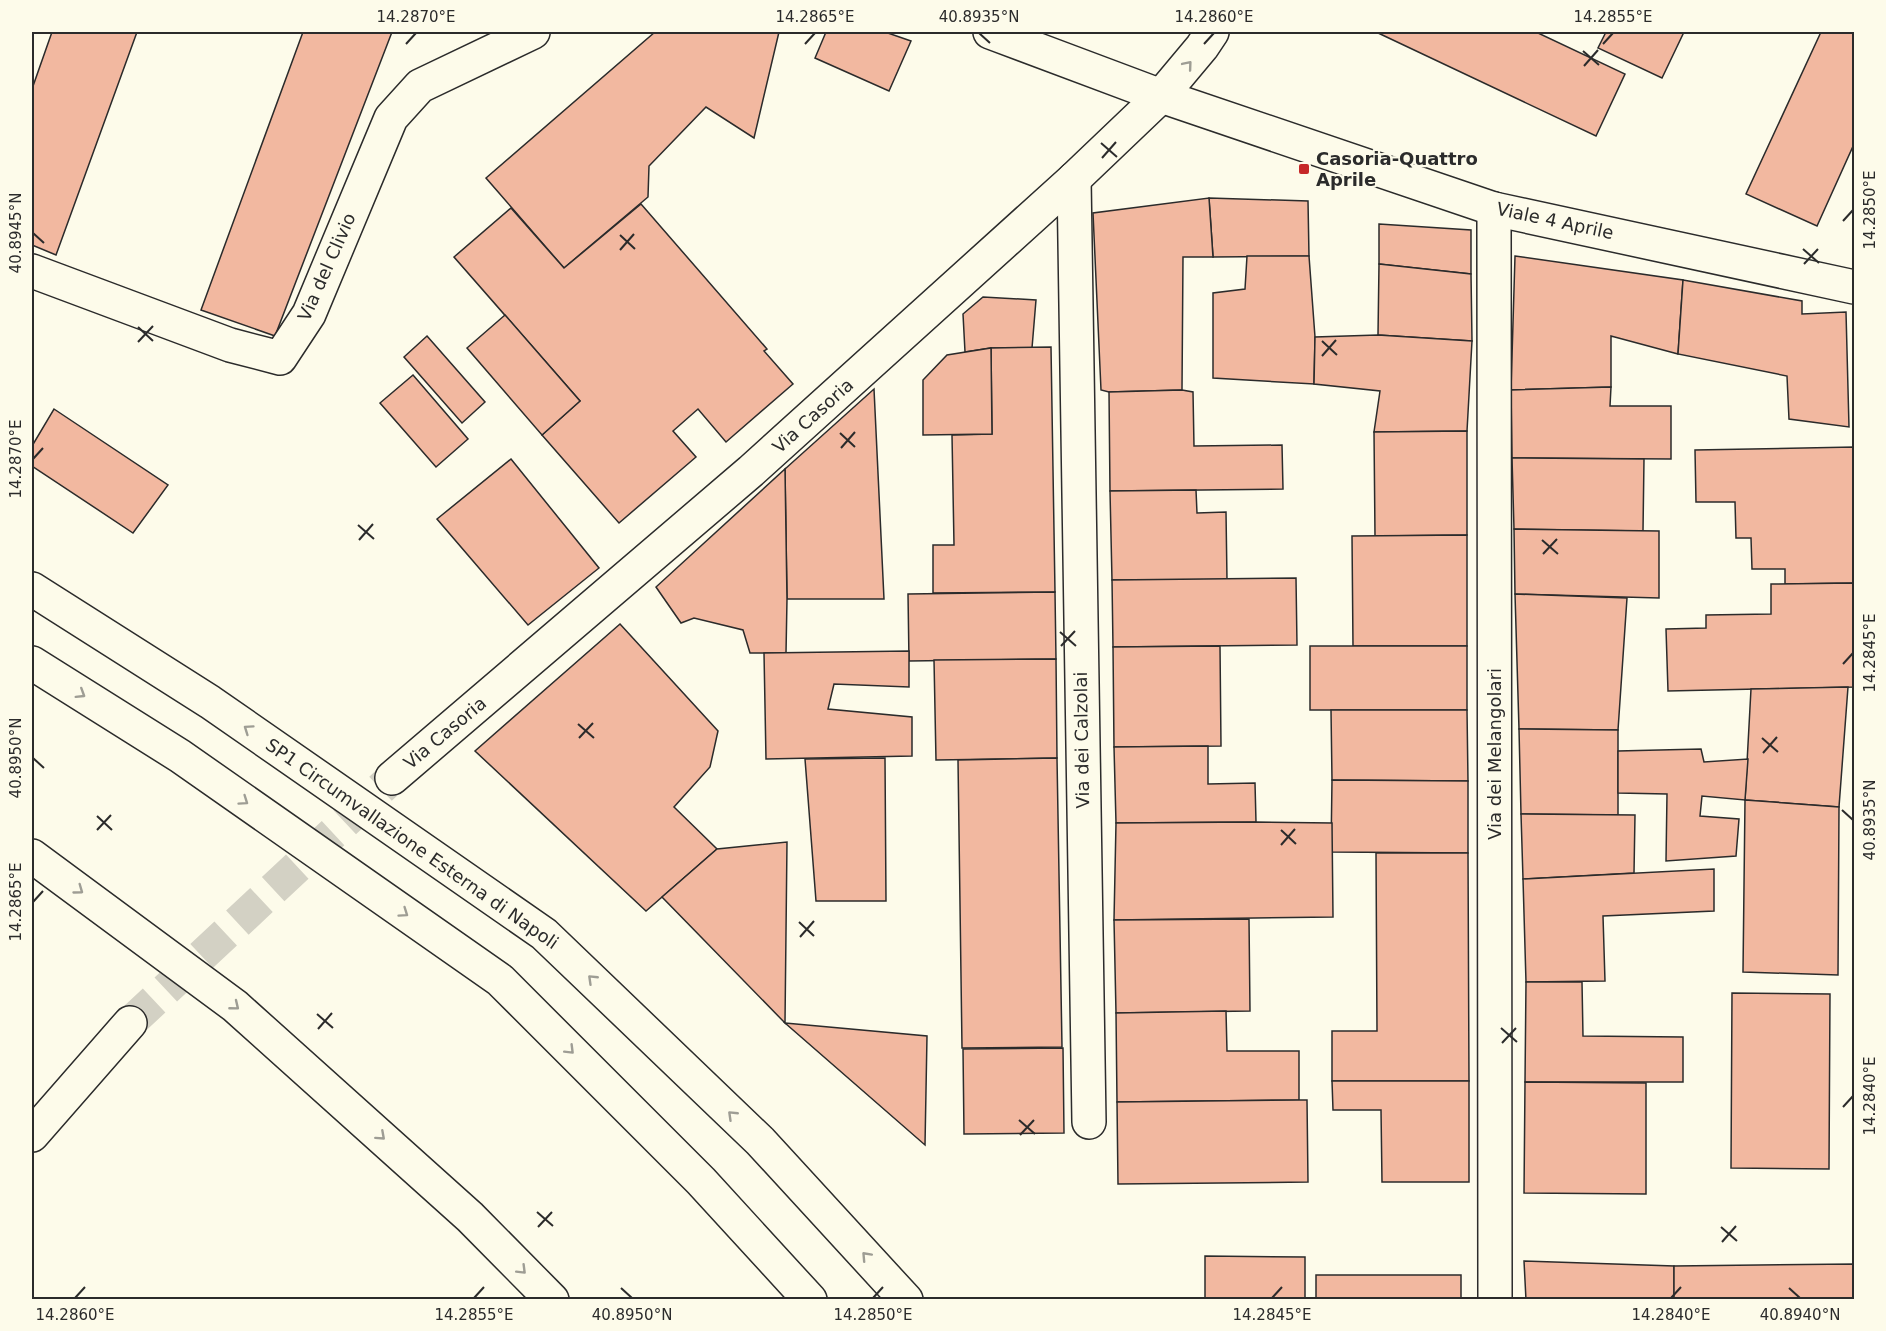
<svg xmlns="http://www.w3.org/2000/svg" width="1886" height="1331" font-family="'DejaVu Sans',sans-serif">
  <style>
    .building { fill: #f2b8a0; stroke: #2b2b2b; stroke-width: 1.5 }
    .lines { fill: none; stroke-linecap: round; stroke-linejoin: round }
    .minor-tunnel { stroke: #d3d1c4; stroke-width: 33; stroke-dasharray: 33 16; stroke-linecap: butt }
    .minor-casing { stroke: #2b2b2b; stroke-width: 36 }
    .highway-casing { stroke: #2b2b2b; stroke-width: 36 }
    .minor { stroke: #fdfbea; stroke-width: 33 }
    .highway { stroke: #fdfbea; stroke-width: 33 }
    .oneway { stroke: #9e9d94 }
    .ticks { fill: none; stroke: #2b2b2b; stroke-width: 2 }
    .poi-dot { fill: #c62828; stroke: #fdfbea; stroke-width: 2 }
    .labels { text-anchor: middle; stroke-width: 4.5; stroke-linejoin: round; paint-order: stroke }
    .poi-label { font-size: 18px; font-weight: bold; fill: #2b2b2b; stroke: #fdfbea; text-anchor: start }
    .street-label { font-size: 18px; fill: #2b2b2b; stroke: #fdfbea }
    .neatline { fill: none; stroke: #2b2b2b; stroke-width: 2 }
    .ticks-label { font-size: 15px; text-anchor: middle; fill: #2b2b2b }
  </style>
  <rect width="100%" height="100%" fill="#fdfbea"/>
  <g class="building">
    <polygon points="52,32 137,32 56,255 32,245 32,89"/>
    <polygon points="303,32 392,32 275,336 201,310"/>
    <polygon points="655,32 779,32 754,138 706,107 649,166 648,197 564,268 486,178"/>
    <polygon points="826,32 885,32 911,41 889,91 815,58"/>
    <polygon points="1376,32 1536,32 1625,74 1596,136"/>
    <polygon points="1606,32 1684,32 1662,78 1598,48"/>
    <polygon points="1821,32 1854,32 1854,144 1817,226 1746,194"/>
    <polygon points="1209,198 1308,201 1309,256 1213,257"/>
    <polygon points="1209,198 1213,257 1183,257 1182,390 1109,392 1101,390 1093,213"/>
    <polygon points="641,204 767,349 764,351 793,384 726,442 698,409 673,431 696,457 619,523 542,435 580,401 454,257 511,208 564,268"/>
    <polygon points="1379,224 1471,230 1471,274 1379,264"/>
    <polygon points="1247,256 1309,256 1315,337 1314,384 1213,378 1213,293 1245,289"/>
    <polygon points="1515,256 1683,280 1678,354 1611,336 1611,387 1511,390"/>
    <polygon points="1379,264 1471,274 1472,341 1378,335"/>
    <polygon points="1683,280 1802,301 1802,314 1846,312 1849,427 1789,419 1787,376 1678,354"/>
    <polygon points="983,297 1036,300 1032,348 991,348 965,352 963,314"/>
    <polygon points="505,315 580,401 542,435 467,348"/>
    <polygon points="1378,335 1472,341 1467,431 1374,432 1380,391 1314,384 1315,337"/>
    <polygon points="427,336 485,402 462,423 404,357"/>
    <polygon points="1051,347 1055,592 933,593 933,545 954,545 952,435 992,434 991,348"/>
    <polygon points="991,348 992,434 923,435 923,380 947,355"/>
    <polygon points="413,375 468,439 436,467 380,403"/>
    <polygon points="1611,387 1610,406 1671,406 1671,459 1512,458 1511,390"/>
    <polygon points="874,389 884,599 787,599 785,469"/>
    <polygon points="1182,390 1193,392 1194,446 1282,445 1283,489 1110,491 1109,392"/>
    <polygon points="54,409 168,485 133,533 32,466 32,446"/>
    <polygon points="1467,431 1467,535 1375,536 1374,432"/>
    <polygon points="1854,447 1854,583 1785,584 1785,569 1752,569 1751,538 1736,538 1735,502 1696,502 1695,450"/>
    <polygon points="1512,458 1644,459 1643,531 1514,529"/>
    <polygon points="511,459 599,568 528,625 437,519"/>
    <polygon points="785,469 787,599 786,653 750,653 743,630 694,618 681,623 656,587"/>
    <polygon points="1196,490 1197,513 1226,512 1227,580 1112,580 1110,491"/>
    <polygon points="1514,529 1659,531 1659,598 1515,594"/>
    <polygon points="1467,535 1467,646 1353,646 1352,536"/>
    <polygon points="1296,578 1297,645 1113,647 1112,580"/>
    <polygon points="1854,583 1854,687 1668,691 1666,629 1706,628 1706,615 1771,614 1771,584"/>
    <polygon points="1055,592 1056,659 909,661 908,594"/>
    <polygon points="1515,594 1627,598 1618,730 1519,729"/>
    <polygon points="620,624 718,731 710,767 674,807 717,849 646,911 475,751"/>
    <polygon points="1220,646 1221,746 1114,747 1113,647"/>
    <rect x="1310" y="646" width="157" height="64"/>
    <polygon points="909,651 909,687 834,684 828,709 912,717 912,756 766,759 764,653"/>
    <polygon points="1056,659 1057,758 936,760 934,660"/>
    <polygon points="1848,687 1839,807 1745,800 1751,689"/>
    <polygon points="1331,710 1467,710 1468,781 1332,780"/>
    <polygon points="1519,729 1618,730 1618,815 1521,814"/>
    <polygon points="1208,746 1208,784 1255,783 1256,822 1116,823 1114,747"/>
    <polygon points="1701,749 1704,762 1748,759 1745,800 1702,796 1700,816 1739,819 1736,856 1666,861 1667,794 1618,793 1618,751"/>
    <polygon points="885,758 886,901 816,901 805,759"/>
    <polygon points="1057,758 1062,1047 962,1048 958,760"/>
    <polygon points="1332,780 1468,781 1468,853 1331,852"/>
    <polygon points="1745,800 1839,807 1838,975 1743,972"/>
    <polygon points="1521,814 1635,815 1634,873 1523,879"/>
    <polygon points="1256,822 1332,823 1333,917 1114,920 1116,823"/>
    <polygon points="787,842 785,1023 662,897 717,849"/>
    <polygon points="1376,853 1468,853 1469,1081 1332,1081 1332,1031 1377,1031"/>
    <polygon points="1714,869 1714,911 1603,916 1605,981 1526,982 1523,879"/>
    <polygon points="1249,919 1250,1011 1116,1013 1114,920"/>
    <polygon points="1526,982 1582,982 1583,1036 1683,1037 1683,1082 1525,1082"/>
    <polygon points="1732,993 1830,994 1829,1169 1731,1168"/>
    <polygon points="1226,1011 1227,1051 1299,1051 1299,1100 1117,1102 1116,1013"/>
    <polygon points="785,1023 927,1036 925,1145"/>
    <polygon points="1063,1048 1064,1133 964,1134 963,1049"/>
    <polygon points="1332,1081 1469,1081 1469,1182 1382,1182 1381,1110 1333,1110"/>
    <polygon points="1525,1082 1646,1083 1646,1194 1524,1193"/>
    <polygon points="1299,1100 1307,1100 1308,1182 1118,1184 1117,1102"/>
    <polygon points="1205,1256 1305,1257 1305,1300 1205,1300"/>
    <polygon points="1524,1261 1674,1266 1674,1300 1526,1300"/>
    <polygon points="1854,1264 1854,1300 1674,1300 1674,1266"/>
    <rect x="1316" y="1275" width="145" height="25"/>
  </g>
  <g class="lines">
    <polyline class="minor-tunnel" points="130,1023 392,778"/>
    <defs>
      <g id="minor">
        <polyline points="990,32 1161,96 1494,209 1854,287"/>
        <polyline points="1074,179 1089,1122"/>
        <polyline points="1494,209 1495,1300"/>
        <polyline points="32,271 230,345 280,358 309,314 391,118 420,86 533,32"/>
        <polyline points="392,778 751,471 1074,179 1161,96 1202,47 1212,32"/>
        <polyline points="32,1135 130,1023"/>
      </g>
      <g id="highway">
        <polyline points="32,589 210,702 544,934 760,1141 906,1300"/>
        <polyline points="32,663 180,756 500,980 701,1181 810,1300"/>
        <polyline points="32,856 235,1006 470,1217 552,1300"/>
      </g>
    </defs>
    <use href="#minor" class="minor-casing"/>
    <use href="#highway" class="highway-casing"/>
    <use href="#minor" class="minor"/>
    <use href="#highway" class="highway"/>
  </g>
  <defs><path id="oneway-chevron" d="M-2-3.5L2.5 0L-2 3.5" fill="none" stroke-width="1.6" stroke-linecap="round" stroke-linejoin="round" transform="scale(1.5)"/></defs>
  <g class="oneway">
    <use href="#oneway-chevron" transform="translate(1188 65) rotate(-50)"/>
    <use href="#oneway-chevron" transform="translate(81 694) rotate(32)"/>
    <use href="#oneway-chevron" transform="translate(248 729) rotate(-145)"/>
    <use href="#oneway-chevron" transform="translate(244 801) rotate(35)"/>
    <use href="#oneway-chevron" transform="translate(79 890) rotate(36)"/>
    <use href="#oneway-chevron" transform="translate(404 913) rotate(35)"/>
    <use href="#oneway-chevron" transform="translate(592 979) rotate(-136)"/>
    <use href="#oneway-chevron" transform="translate(235 1006) rotate(39)"/>
    <use href="#oneway-chevron" transform="translate(570 1050) rotate(45)"/>
    <use href="#oneway-chevron" transform="translate(732 1115) rotate(-136)"/>
    <use href="#oneway-chevron" transform="translate(381 1136) rotate(42)"/>
    <use href="#oneway-chevron" transform="translate(866 1256) rotate(-133)"/>
    <use href="#oneway-chevron" transform="translate(522 1270) rotate(45)"/>
  </g>
  <path class="ticks" d="M 979,33 L 990,43M 406,44 L 416,33M 805,44 L 815,33M 1204,44 L 1214,33M 1603,44 L 1613,33M 1583,51 L 1599,65M 1584,66 L 1598,50M 1101,143 L 1117,157M 1102,158 L 1116,142M 1843,221 L 1853,210M 33,233 L 44,243M 620,235 L 635,249M 1803,249 L 1819,263M 620,250 L 634,234M 1804,264 L 1818,249M 138,327 L 153,341M 1322,341 L 1337,355M 138,342 L 153,326M 1322,356 L 1336,340M 840,433 L 855,447M 841,448 L 855,432M 33,459 L 43,448M 358,525 L 374,539M 359,540 L 373,524M 1542,540 L 1558,554M 1543,554 L 1557,539M 1060,632 L 1076,646M 1061,646 L 1075,631M 1843,664 L 1853,653M 578,724 L 594,738M 579,738 L 593,723M 1762,738 L 1778,752M 1763,753 L 1777,737M 33,758 L 44,768M 1842,810 L 1853,820M 97,816 L 112,830M 97,830 L 111,815M 1281,830 L 1296,844M 1281,845 L 1295,829M 33,902 L 43,891M 799,922 L 814,936M 800,937 L 814,921M 317,1014 L 333,1028M 1501,1028 L 1517,1042M 318,1029 L 332,1013M 1502,1043 L 1516,1028M 1843,1107 L 1853,1096M 1019,1120 L 1035,1134M 1020,1135 L 1034,1120M 537,1212 L 553,1226M 538,1227 L 552,1212M 1721,1227 L 1737,1241M 1722,1242 L 1736,1226M 621,1288 L 632,1298M 1789,1288 L 1800,1298M 75,1298 L 85,1287M 474,1298 L 484,1287M 873,1298 L 883,1287M 1272,1298 L 1282,1287M 1671,1298 L 1681,1287"/>
  <rect class="poi-dot" x="1298" y="163" width="12" height="12" rx="3"/>
  <g class="labels">
    <g class="poi-label">
      <text x="1316" y="165">Casoria-Quattro<tspan x="1316" dy="21">Aprile</tspan></text>
    </g>
    <g class="street-label">
      <text transform="translate(1555 221) rotate(12)" y="6">Viale 4 Aprile</text>
      <text transform="translate(327 267) rotate(-66)" y="6">Via del Clivio</text>
      <text transform="translate(813 416) rotate(-42)" y="6">Via Casoria</text>
      <text transform="translate(445 733) rotate(-40)" y="6">Via Casoria</text>
      <text transform="translate(1082 740) rotate(-91)" y="6">Via dei Calzolai</text>
      <text transform="translate(1495 754) rotate(-90)" y="6">Via dei Melangolari</text>
      <text transform="translate(412 844) rotate(35)" y="6">SP1 Circumvallazione Esterna di Napoli</text>
    </g>
  </g>
  <rect width="1886" height="1331" fill="none" stroke="#fdfbea" stroke-width="66"/>
  <rect x="33" y="33" width="1820" height="1265" class="neatline"/>
  <g class="ticks-label">
    <text x="416" y="22">14.2870°E</text>
    <text x="815" y="22">14.2865°E</text>
    <text x="979" y="22">40.8935°N</text>
    <text x="1214" y="22">14.2860°E</text>
    <text x="1613" y="22">14.2855°E</text>
    <text transform="translate(1870 210) rotate(-90)" y="5">14.2850°E</text>
    <text transform="translate(16 233) rotate(-90)" y="5">40.8945°N</text>
    <text transform="translate(16 459) rotate(-90)" y="5">14.2870°E</text>
    <text transform="translate(1870 653) rotate(-90)" y="5">14.2845°E</text>
    <text transform="translate(16 758) rotate(-90)" y="5">40.8950°N</text>
    <text transform="translate(1870 820) rotate(-90)" y="5">40.8935°N</text>
    <text transform="translate(16 902) rotate(-90)" y="5">14.2865°E</text>
    <text transform="translate(1870 1096) rotate(-90)" y="5">14.2840°E</text>
    <text x="75" y="1320">14.2860°E</text>
    <text x="474" y="1320">14.2855°E</text>
    <text x="632" y="1320">40.8950°N</text>
    <text x="873" y="1320">14.2850°E</text>
    <text x="1272" y="1320">14.2845°E</text>
    <text x="1671" y="1320">14.2840°E</text>
    <text x="1800" y="1320">40.8940°N</text>
  </g>
</svg>
